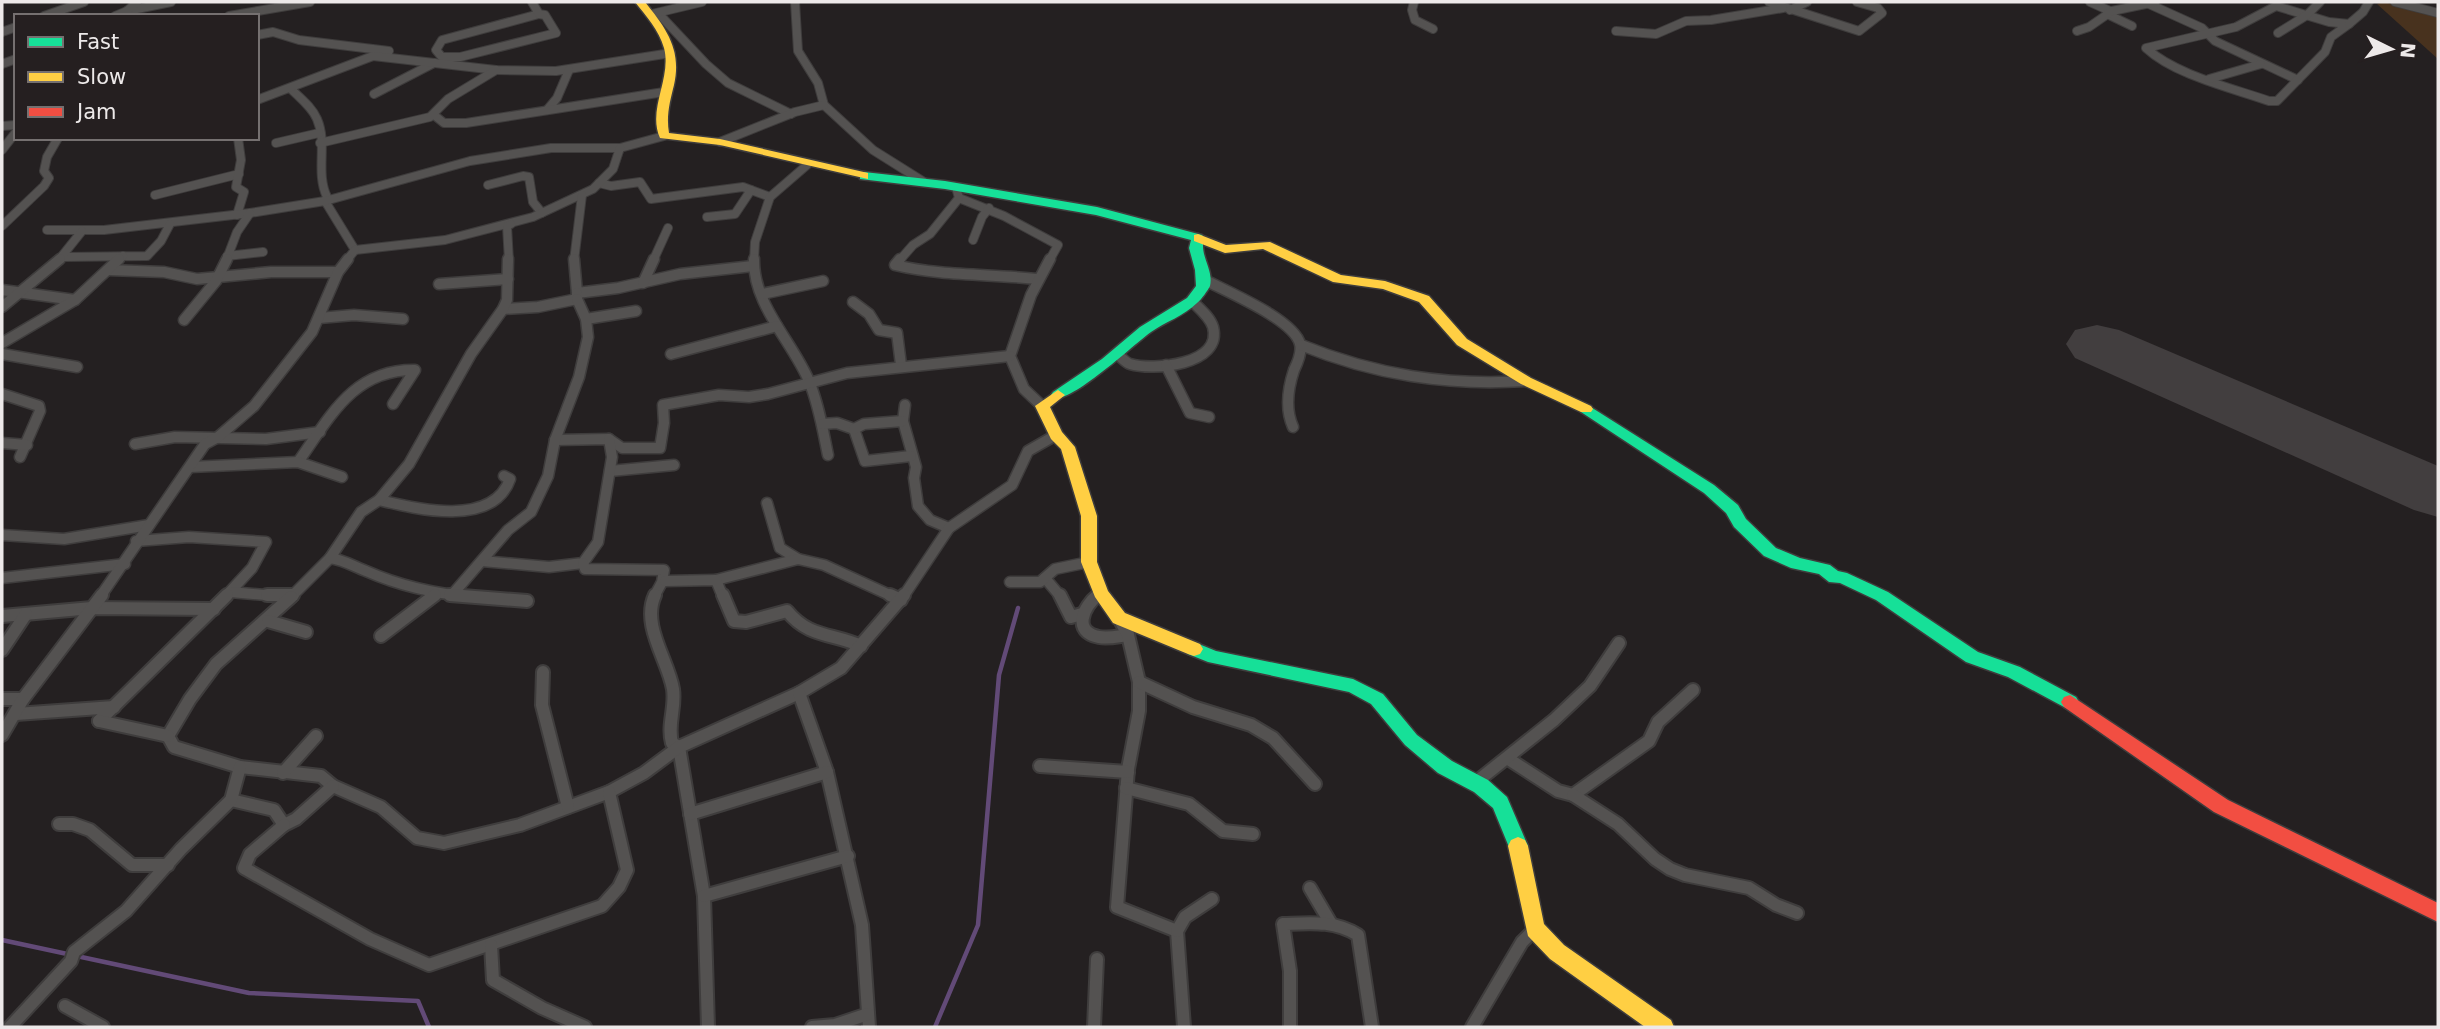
<svg xmlns="http://www.w3.org/2000/svg" width="2440" height="1029" font-family="'DejaVu Sans',sans-serif">
  <style>
    .green { fill: #48321e }
    .lines { fill: none; stroke-linecap: round; stroke-linejoin: round }
    .stream { stroke: #624a77; stroke-width: 4.5 }
    .runway { fill: #423e3f; fill-rule: evenodd }
    .street-far2-casing { stroke: #3f3d3d; stroke-width: 10 }
    .street-far1-casing { stroke: #3f3d3d; stroke-width: 13 }
    .street-casing { stroke: #3f3d3d; stroke-width: 16 }
    .fast-casing { stroke: #3f3d3d; stroke-width: 3 }
    .slow-casing { stroke: #3f3d3d; stroke-width: 3 }
    .jam-casing { stroke: #3f3d3d; stroke-width: 3 }
    .street-far2 { stroke: #545251; stroke-width: 8 }
    .street-far1 { stroke: #545251; stroke-width: 10 }
    .street { stroke: #545251; stroke-width: 12 }
    .fast { fill: #16e098; fill-rule: evenodd }
    .slow { fill: #ffcf43; fill-rule: evenodd }
    .jam { fill: #f24e42; fill-rule: evenodd }
  </style>
  <rect width="100%" height="100%" fill="#242021"/>
  <polygon class="green" points="2384,2 2438,16 2438,59 2377,4"/>
  <g class="lines">
    <g class="stream">
      <polyline points="2,940 249,993 418,1001 429,1027"/>
      <polyline points="935,1027 978,925 999,675 1018,608"/>
    </g>
    <polygon class="runway" points="2097,325 2119,330 2438,466 2438,517 2414,510 2075,358 2066,344 2075,330"/>
    <defs>
      <g id="street-far2">
        <polyline points="795,2 798,51 818,83 824,105 873,150 924,182"/>
        <polyline points="1414,2 1412,10 1415,20 1433,29"/>
        <polyline points="1769,2 1859,31 1882,13 1878,8 1857,2"/>
        <polyline points="2090,2 2110,11"/>
        <polyline points="2395,2 2438,13"/>
        <polyline points="2149,4 2202,28 2215,41 2298,80"/>
        <path d="M 2276,6 L 2329,22 L 2349,24 L 2331,37 L 2325,52 L 2277,101 L 2269,101 C 2232,88 2175,75 2146,48 L 2236,27 Z"/>
        <polyline points="1790,10 1807,2"/>
        <polyline points="127,11 171,2"/>
        <polyline points="658,13 706,64 728,83 791,114"/>
        <polyline points="652,14 702,2"/>
        <polyline points="2107,14 2132,26"/>
        <polyline points="44,16 84,2"/>
        <polyline points="115,16 127,11 137,2"/>
        <polyline points="229,16 310,2"/>
        <polyline points="2349,24 2363,12 2369,2"/>
        <polyline points="1616,31 1656,34 1686,21 1711,20 1783,8"/>
        <polyline points="2077,31 2089,27 2112,11 2155,2"/>
        <polyline points="2,32 16,27"/>
        <polyline points="2278,33 2307,15 2320,2"/>
        <polyline points="257,35 273,32 299,40 389,51"/>
        <polyline points="441,56 436,50 442,40 539,14"/>
        <polyline points="443,57 460,57 556,33 545,15 539,14 532,2"/>
        <polyline points="2,64 16,59"/>
        <polyline points="2209,79 2261,64"/>
        <path d="M 291,89 C 300,98 312,107 317,119 C 328,144 315,172 327,197 L 325,201 L 355,250"/>
        <polyline points="374,94 434,63"/>
        <polyline points="257,100 373,56 496,70 556,71 671,53"/>
        <polyline points="547,110 557,98 569,70"/>
        <polyline points="434,115 444,123 466,123 664,92"/>
        <polyline points="2,126 16,125"/>
        <polyline points="720,142 795,112 824,105"/>
        <polyline points="276,143 319,133"/>
        <polyline points="320,143 430,117 448,99 496,70"/>
        <polyline points="2,150 16,132"/>
        <polyline points="599,183 611,186 640,182 651,199 743,187 770,197"/>
        <polyline points="488,185 523,176 529,177 533,202 542,213"/>
        <polyline points="155,195 239,174"/>
        <polyline points="959,198 1004,216 1058,245 1049,261"/>
        <polyline points="237,215 244,192 236,187 241,160 238,138"/>
        <polyline points="707,217 735,214 751,190"/>
        <polyline points="2,226 44,186 49,178 44,171 47,157 58,138"/>
        <polyline points="47,230 104,230 250,213 325,201 470,161 551,148 620,148 664,136"/>
        <polyline points="973,240 982,217 989,208"/>
        <polyline points="355,250 445,240 533,217 593,189 613,169 620,148"/>
        <polyline points="227,256 263,252"/>
        <polyline points="63,257 147,256 161,241 170,224"/>
        <polyline points="58,261 82,231"/>
        <polyline points="117,261 123,256"/>
        <polyline points="226,261 237,232 250,213"/>
        <polyline points="346,261 355,250"/>
        <polyline points="509,261 507,226 511,224"/>
        <polyline points="574,261 582,195"/>
        <polyline points="653,261 668,228"/>
        <polyline points="754,261 755,242 770,197 807,165"/>
        <polyline points="899,261 913,245 930,234 959,198 957,191"/>
      </g>
      <g id="street-far1">
        <polyline points="574,259 577,293 618,288 680,274 753,266"/>
        <path d="M 754,259 C 753,305 792,341 809,381 C 819,405 823,431 828,455"/>
        <path d="M 900,259 L 895,265 C 940,276 991,274 1038,279"/>
        <polyline points="109,270 164,272 197,279 271,272 338,272"/>
        <path d="M 1203,279 C 1225,291 1294,319 1300,344 C 1302,352 1298,362 1294,370 C 1288,388 1285,409 1293,427"/>
        <polyline points="643,283 654,259"/>
        <polyline points="439,284 508,279"/>
        <polyline points="2,290 75,300"/>
        <polyline points="762,294 823,281"/>
        <polyline points="853,302 869,314 879,330 897,333 901,365"/>
        <polyline points="2,307 60,259"/>
        <polyline points="503,309 538,307 577,299 577,293"/>
        <polyline points="319,318 354,315 403,319"/>
        <polyline points="586,319 636,311"/>
        <polyline points="184,320 216,281 227,259"/>
        <polyline points="2,343 75,300 119,259"/>
        <path d="M 1301,345 C 1375,375 1447,386 1526,381"/>
        <polyline points="2,354 77,367"/>
        <polyline points="671,354 777,326"/>
        <path d="M 1117,354 C 1121,357 1126,363 1130,364 C 1153,371 1223,365 1213,327 C 1210,317 1199,308 1192,301"/>
        <polyline points="1166,365 1190,413 1209,417"/>
        <polyline points="2,394 39,406 40,411 20,457"/>
        <polyline points="905,405 903,421 916,467 914,478 918,506 930,520 949,528"/>
        <polyline points="1042,406 1024,389 1010,356 1031,295 1050,259"/>
        <polyline points="822,424 837,423 854,429 865,461 911,456"/>
        <polyline points="854,429 864,424 903,421"/>
        <polyline points="555,440 609,439 622,448 660,448 664,423 663,405 719,395 749,397 768,394 847,373 1010,356"/>
        <polyline points="2,443 27,445"/>
        <polyline points="135,444 175,437 266,439 320,432"/>
        <path d="M 298,462 C 330,417 353,369 415,370 L 393,404"/>
        <polyline points="190,467 298,462 342,477"/>
        <polyline points="610,471 674,465"/>
        <path d="M 379,500 C 416,509 493,528 510,479 L 504,476"/>
        <polyline points="767,503 780,548 798,559"/>
        <polyline points="2,535 64,539 149,525"/>
        <polyline points="136,541 189,537 266,542 252,568 225,597"/>
        <polyline points="482,561 549,567 583,563 598,542 612,457 609,439"/>
        <polyline points="583,563 585,569 664,570 662,582 654,597"/>
        <polyline points="2,578 125,564"/>
        <polyline points="1045,578 1061,597"/>
        <polyline points="716,580 798,559 824,565 894,597"/>
        <polyline points="665,581 716,580 723,597"/>
        <polyline points="1010,582 1040,582 1055,569 1089,562"/>
        <polyline points="230,592 289,597"/>
        <polyline points="452,595 508,530 531,512 548,476 555,440 579,377 588,337 586,319 577,299"/>
        <polyline points="100,597 205,444 218,437 254,406 312,332 338,272 348,259"/>
        <polyline points="291,597 330,558"/>
        <polyline points="432,597 436,594"/>
        <path d="M 473,597 C 436,594 400,586 366,571 C 353,566 344,560 330,558 L 361,512 L 379,500 L 409,464 L 471,354 L 503,309 L 507,300 L 508,259"/>
        <polyline points="903,597 949,528 1012,485 1028,451 1056,435"/>
        <polyline points="1096,597 1101,593"/>
      </g>
      <g id="street">
        <polyline points="267,595 293,595"/>
        <polyline points="450,595 527,601"/>
        <path d="M 655,595 C 641,625 668,660 673,689 C 676,708 667,724 672,743 L 679,747 L 704,896 L 708,1027"/>
        <path d="M 723,595 L 734,621 L 746,622 L 787,611 C 809,638 832,633 861,646"/>
        <polyline points="890,595 901,600"/>
        <polyline points="1060,595 1071,617 1082,614"/>
        <path d="M 1098,595 C 1083,607 1072,632 1099,637 C 1109,639 1119,636 1128,635"/>
        <polyline points="291,597 216,664 190,699 168,736 174,747 240,767 321,776 333,786 381,807 417,838 444,843 520,825 609,792 644,773 679,747 799,693 841,668 904,595"/>
        <polyline points="2,616 92,608 214,609"/>
        <polyline points="1119,618 1128,635 1139,682 1139,711 1128,769 1117,907 1177,931 1184,1027"/>
        <polyline points="268,621 306,632"/>
        <polyline points="381,636 435,595"/>
        <polyline points="2,650 26,614"/>
        <polyline points="543,672 542,705 568,807"/>
        <polyline points="1139,682 1193,707 1251,725 1273,738 1315,784"/>
        <polyline points="799,693 827,772 862,925 869,1027"/>
        <polyline points="2,699 23,699"/>
        <polyline points="16,714 114,707"/>
        <polyline points="99,721 227,595"/>
        <polyline points="99,721 168,736"/>
        <polyline points="2,735 23,699 102,595"/>
        <polyline points="1507,758 1558,791 1573,795 1649,741 1658,722 1693,690"/>
        <polyline points="1040,766 1128,772"/>
        <polyline points="283,773 316,736"/>
        <polyline points="1475,783 1554,720 1590,686 1619,643"/>
        <polyline points="1126,788 1189,804 1223,831 1253,834"/>
        <polyline points="1573,795 1618,824 1655,859 1670,869 1685,875 1749,888 1776,905 1797,913"/>
        <polyline points="231,800 274,810 284,825 296,819 333,786"/>
        <polyline points="690,814 827,772"/>
        <polyline points="59,824 73,824 90,830 132,865 168,865"/>
        <polyline points="284,825 250,854 244,868 370,939 429,965 602,906 619,887 627,870 609,792"/>
        <polyline points="1310,888 1330,922"/>
        <polyline points="704,896 848,856"/>
        <polyline points="1177,931 1185,917 1212,899"/>
        <polyline points="491,945 493,980 542,1008 585,1027"/>
        <polyline points="65,1006 103,1027"/>
        <polyline points="10,1027 71,961 74,952 126,911 181,849 231,800 240,767"/>
        <polyline points="812,1027 835,1025 868,1014"/>
        <polyline points="1094,1027 1097,959"/>
        <path d="M 1290,1027 L 1290,971 L 1283,924 C 1310,923 1334,920 1358,935 L 1372,1027"/>
        <polyline points="1472,1027 1522,942 1535,929"/>
      </g>
      <g id="fast">
        <path d="M 864,172 L 945,181 L 1097,207 L 1202,235 L 1204,238 C 1199,256 1214,269 1210,286 C 1208,290 1201,300 1197,303 C 1184,316 1165,322 1151,332 C 1133,345 1072,403 1053,398 L 1051,395 L 1053,392 L 1102,359 L 1140,327 L 1187,298 L 1196,286 L 1195,270 L 1189,248 L 1191,240 L 1096,215 L 945,189 L 860,179 L 860,173 Z"/>
        <polygon points="1586,404 1714,485 1738,505 1746,519 1776,548 1800,558 1830,565 1838,571 1847,573 1888,592 1978,652 2020,667 2076,697 2079,702 2076,707 2070,709 2064,707 2008,677 1966,662 1876,600 1840,583 1829,582 1819,574 1791,568 1764,556 1734,527 1726,513 1704,493 1581,412 1579,409 1581,406"/>
        <polygon points="1194,642 1216,651 1353,679 1383,694 1417,735 1452,761 1488,780 1507,797 1528,846 1525,852 1518,855 1511,852 1493,808 1474,792 1438,773 1405,745 1371,704 1349,692 1208,662 1188,654 1185,649 1188,644"/>
      </g>
      <g id="slow">
        <path d="M 635,2 L 645,2 C 666,28 682,50 674,85 C 670,101 666,116 669,133 L 720,139 L 868,173 L 868,179 L 720,145 L 660,138 C 647,109 672,78 664,48 C 659,30 646,16 635,2 Z"/>
        <polygon points="1198,234 1226,245 1270,242 1341,275 1385,281 1429,296 1467,339 1531,378 1591,406 1593,409 1591,412 1581,412 1521,384 1457,345 1419,302 1383,289 1333,282 1263,249 1225,253 1194,241 1194,235"/>
        <polygon points="1058,390 1065,395 1050,407 1062,432 1075,447 1097,516 1097,562 1108,591 1125,613 1200,644 1203,649 1200,654 1194,656 1188,654 1113,623 1095,597 1081,562 1081,516 1061,449 1051,439 1035,406"/>
        <polygon points="1518,837 1525,840 1528,846 1544,924 1564,945 1671,1020 1674,1027 1645,1027 1550,959 1528,936 1508,846 1511,840"/>
      </g>
      <polygon id="jam" points="2070,695 2228,800 2438,903 2438,922 2214,812 2064,707 2061,702 2064,697"/>
    </defs>
    <use href="#street-far2" class="street-far2-casing"/>
    <use href="#street-far1" class="street-far1-casing"/>
    <use href="#street" class="street-casing"/>
    <use href="#fast" class="fast-casing"/>
    <use href="#slow" class="slow-casing"/>
    <use href="#jam" class="jam-casing"/>
    <use href="#street-far2" class="street-far2"/>
    <use href="#street-far1" class="street-far1"/>
    <use href="#street" class="street"/>
    <use href="#fast" class="fast"/>
    <use href="#slow" class="slow"/>
    <use href="#jam" class="jam"/>
  </g>
  <rect width="2440" height="1029" fill="none" stroke="#ede9e9" stroke-width="7"/>
  <rect x="14" y="14" width="245" height="126" fill="#251f20" stroke="#757070" stroke-width="2"/>
  <rect x="28" y="37" width="35" height="10" fill="#16e098" stroke="#757070" stroke-width="2"/>
  <text x="77" y="49" font-size="21" fill="#ede9e9">Fast</text>
  <rect x="28" y="72" width="35" height="10" fill="#ffcf43" stroke="#757070" stroke-width="2"/>
  <text x="77" y="84" font-size="21" fill="#ede9e9">Slow</text>
  <rect x="28" y="107" width="35" height="10" fill="#f24e42" stroke="#757070" stroke-width="2"/>
  <text x="77" y="119" font-size="21" fill="#ede9e9">Jam</text>
  <g transform="translate(2391 49) rotate(95)" stroke="#251f20" stroke-width="5" paint-order="stroke">
  <path d="M0-5L12 26L0 18L-12 26Z" fill="#ede9e9"/>
  <text y="-10" font-size="19" font-weight="bold" text-anchor="middle" fill="#ede9e9">N</text>
  </g>
</svg>
